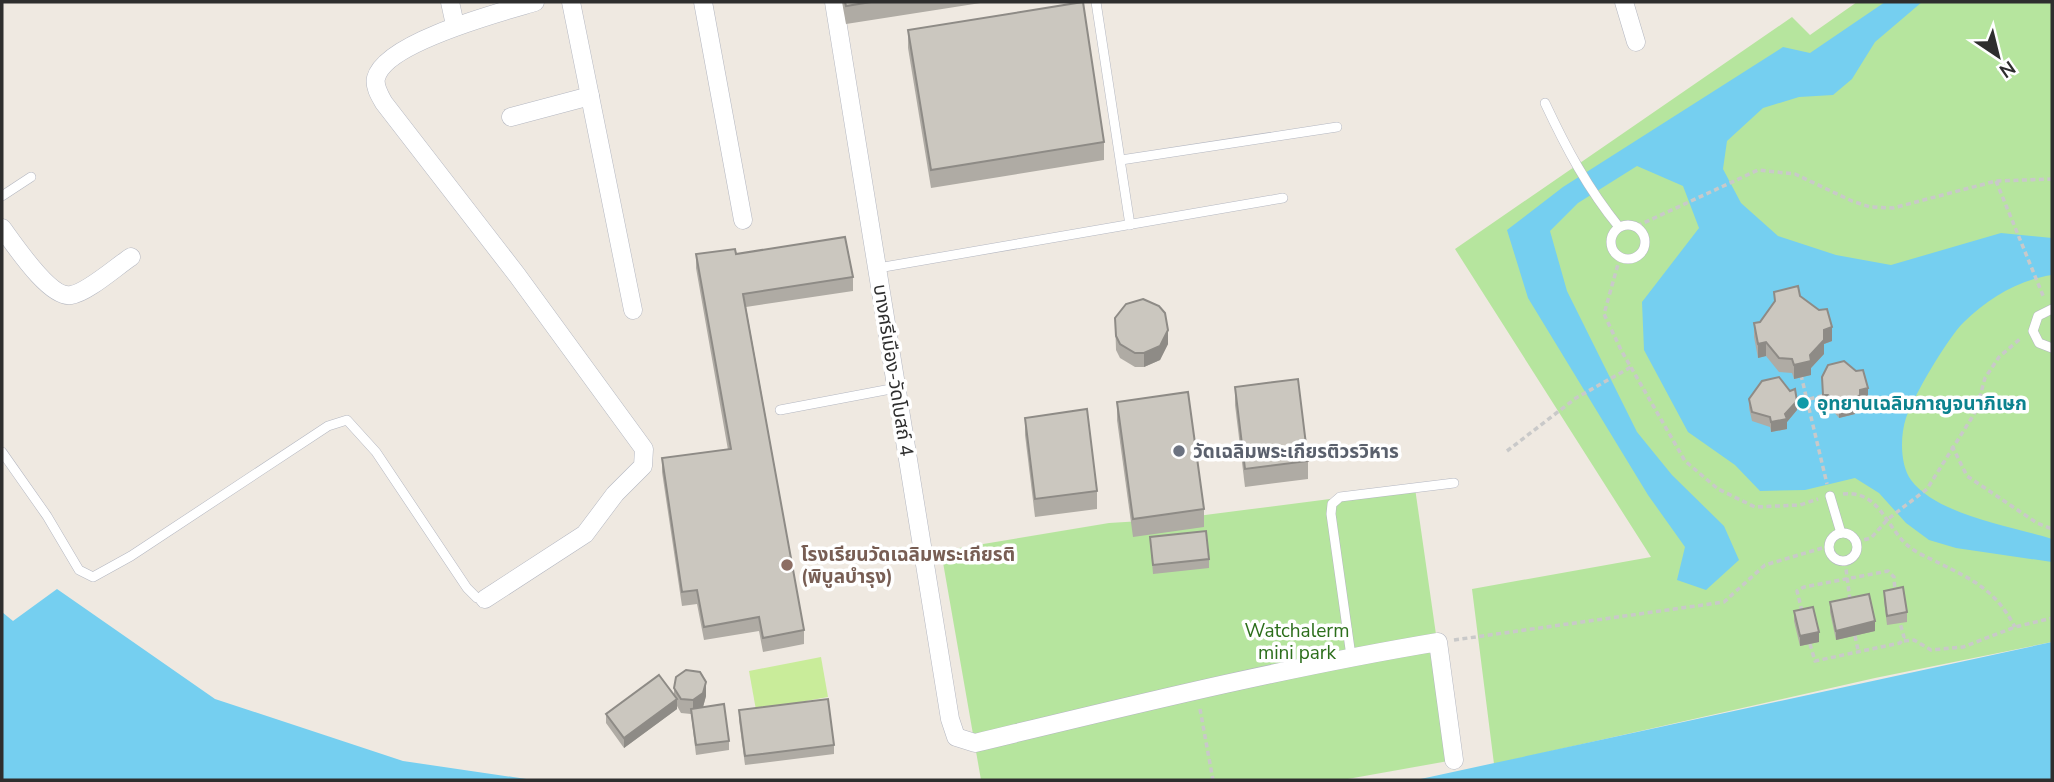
<svg xmlns="http://www.w3.org/2000/svg" width="2054" height="782" font-family="'Nunito Sans','Noto Sans Thai',sans-serif">
  <style>
    .green { fill: #b6e59e }
    .pitch { fill: #c9ec9a }
    .water { fill: #75cff0 }
    .lines { fill: none; stroke-linecap: round; stroke-linejoin: round }
    .service-casing { stroke: #b4b7c1; stroke-width: 10 }
    .minor-casing { stroke: #b4b7c1; stroke-width: 19 }
    .path { stroke: #c9c9c9; stroke-width: 3.5; stroke-dasharray: 5 3.5; stroke-linecap: butt }
    .service { stroke: #fff; stroke-width: 9 }
    .minor { stroke: #fff; stroke-width: 18 }
    .wall { fill: #afaba4 }
    .shaded-wall { fill: #8e8b86 }
    .building { fill: #cbc7bf; stroke: #8e8b86; stroke-width: 2 }
    .culture-dot { fill: #0f9aa8; stroke: #fff; stroke-width: 2.5 }
    .worship-dot { fill: #6b7280; stroke: #fff; stroke-width: 2.5 }
    .education-dot { fill: #8d6e63; stroke: #fff; stroke-width: 2.5 }
    .labels { text-anchor: middle; stroke-width: 7; stroke-linejoin: round; paint-order: stroke }
    .street-label { font-size: 19px; fill: #2e2e2e; stroke: #fff }
    .culture-label { font-size: 19px; font-weight: bold; fill: #0d838f; stroke: #fff; text-anchor: start }
    .worship-label { font-size: 19px; font-weight: bold; fill: #5b616d; stroke: #fff; text-anchor: start }
    .education-label { font-size: 19px; font-weight: bold; fill: #785e54; stroke: #fff; text-anchor: start }
    .park-label { font-size: 19px; fill: #2c6e1b; stroke: #fff }
  </style>
  <rect width="100%" height="100%" fill="#efe9e1"/>
  <g class="green">
    <polygon points="1857,2 2052,2 2052,642 1875,678 1494,764 1472,589 1651,557 1455,249 1792,17 1810,35"/>
    <polygon points="1415,488 1454,760 1342,780 981,780 941,551 1109,523 1174,519"/>
  </g>
  <polygon class="pitch" points="821,657 828,697 756,710 749,671"/>
  <g class="water">
    <path d="M 1885,2 L 1922,2 L 1875,42 L 1852,79 L 1833,95 L 1799,97 L 1763,108 L 1727,141 L 1723,169 L 1741,203 L 1778,236 L 1836,255 L 1891,265 L 2001,233 L 2052,238 L 2052,275 C 2018,280 1989,298 1964,322 C 1948,337 1913,397 1906,418 C 1900,436 1900,465 1911,480 C 1937,515 2011,526 2052,539 L 2052,562 L 1956,548 L 1929,540 L 1906,523 L 1879,493 L 1855,478 L 1805,490 L 1760,491 L 1735,465 L 1688,432 L 1644,350 L 1642,302 L 1699,228 L 1683,186 L 1637,166 L 1578,203 L 1550,231 L 1567,291 L 1637,432 L 1672,475 L 1724,526 L 1739,560 L 1706,590 L 1677,580 L 1685,547 L 1648,495 L 1528,298 L 1507,230 L 1563,187 L 1783,47 L 1810,53 Z"/>
    <polygon points="57,589 215,699 403,761 533,780 2,780 2,612 13,621"/>
    <polygon points="2052,642 2052,780 1416,780"/>
  </g>
  <g class="lines">
    <defs>
      <g id="service">
        <polyline points="1096,2 1130,225"/>
        <path d="M 1545,103 C 1566,148 1588,189 1619,227"/>
        <polyline points="1121,160 1337,127"/>
        <polyline points="2,196 31,177"/>
        <circle cx="1628" cy="242" r="17"/>
        <polyline points="878,268 1283,198"/>
        <polyline points="2052,309 2038,316 2033,331 2039,343 2052,348"/>
        <polyline points="780,410 896,388"/>
        <polyline points="2,452 47,516 79,570 93,577 131,556 328,426 347,420 376,452 467,588 477,598 485,599"/>
        <polyline points="1830,496 1841,533"/>
        <circle cx="1843" cy="547" r="14"/>
        <polyline points="1351,656 1331,514 1332,504 1340,497 1454,483"/>
      </g>
      <g id="minor">
        <polyline points="450,2 455,25"/>
        <polyline points="571,2 633,310"/>
        <polyline points="703,2 743,220"/>
        <path d="M 834,2 L 950,719 L 956,737 L 975,743 C 1129,706 1282,668 1438,642 L 1454,760"/>
        <polyline points="1624,2 1636,42"/>
        <polyline points="511,117 590,96"/>
        <path d="M 2,228 C 14,244 50,299 71,295 C 87,293 117,266 131,257"/>
        <path d="M 485,599 L 585,534 L 615,494 L 643,466 L 644,449 L 517,275 L 384,103 C 380,96 374,87 376,78 C 385,42 501,12 535,2"/>
      </g>
    </defs>
    <use href="#service" class="service-casing"/>
    <use href="#minor" class="minor-casing"/>
    <g class="path">
      <polyline points="1996,181 2044,298"/>
      <polyline points="1637,226 1758,170 1795,174 1852,201 1870,207 1893,208 1996,181 2052,179"/>
      <polyline points="1620,257 1604,314 1621,350 1685,461 1718,489 1755,507 1800,505 1818,499"/>
      <polyline points="1801,375 1827,484"/>
      <polyline points="1793,403 1826,395"/>
      <polyline points="1952,446 1967,476 2037,523 2052,529"/>
      <polyline points="1507,451 1576,398 1631,367"/>
      <path d="M 1843,494 C 1878,490 1885,524 1906,544 C 1914,552 1929,558 1939,563 C 1975,581 1995,590 2015,627"/>
      <polyline points="1856,542 1871,538 1888,519 1927,489 1976,411 1985,378 1999,357 2021,338"/>
      <polyline points="1845,561 1850,600"/>
      <polyline points="1802,611 1797,591 1804,587 1888,571 1894,577 1895,592"/>
      <polyline points="1855,636 1858,650"/>
      <polyline points="1454,640 1724,602 1765,565 1829,546"/>
      <polyline points="1904,641 1914,640 1931,650 1963,647 2015,627 2052,618"/>
      <polyline points="1810,644 1815,661 1900,643 1904,637 1900,623"/>
      <polyline points="1200,709 1213,780"/>
    </g>
    <use href="#service" class="service"/>
    <use href="#minor" class="minor"/>
  </g>
  <g class="wall">
    <polygon points="842,2 987,2 846,24"/>
    <polygon points="908,30 1104,142 1104,160 931,188 908,48"/>
    <polygon points="696,254 736,254 853,277 853,291 746,307 804,630 804,644 763,652 759,631 704,640 697,604 682,606 662,472 662,458 728,450 696,268"/>
    <polygon points="1774,292 1800,296 1832,341 1824,344 1824,354 1811,368 1811,375 1794,379 1792,373 1779,372 1766,356 1758,358 1754,337 1754,323 1760,322 1774,303"/>
    <polygon points="1115,318 1168,344 1160,360 1144,367 1135,367 1120,358 1116,350"/>
    <polygon points="1822,377 1868,398 1860,400 1860,404 1855,408 1855,414 1839,418 1828,405 1823,404"/>
    <polygon points="1235,387 1308,461 1308,479 1245,487 1235,405"/>
    <polygon points="1749,399 1797,410 1787,422 1787,429 1771,432 1770,427 1752,421 1749,408"/>
    <polygon points="1117,402 1204,509 1204,527 1133,537 1117,420"/>
    <polygon points="1025,418 1097,491 1097,509 1035,517 1025,435"/>
    <polygon points="1150,537 1209,559 1209,568 1153,574"/>
    <polygon points="1884,591 1907,612 1907,622 1887,625 1884,600"/>
    <polygon points="1830,602 1875,631 1836,640 1830,612"/>
    <polygon points="1794,611 1819,642 1800,646 1794,621"/>
    <polygon points="674,688 706,696 703,707 729,741 729,750 696,755 691,714 681,713 677,706 677,709 624,748 606,723 606,714 674,696"/>
    <polygon points="739,710 834,745 834,754 745,765 739,720"/>
  </g>
  <g class="shaded-wall">
    <polygon points="1832,327 1832,341 1824,344 1824,354 1811,368 1811,375 1794,379 1794,365 1810,355 1824,330"/>
    <polygon points="1168,330 1168,344 1160,360 1144,367 1144,353"/>
    <polygon points="1766,342 1766,356 1758,358 1758,344"/>
    <polygon points="1868,388 1868,398 1860,400 1860,404 1855,408 1855,414 1839,418 1839,408 1854,399 1860,390"/>
    <polygon points="1797,401 1797,410 1787,422 1787,429 1771,432 1771,422 1785,414"/>
    <polygon points="1875,621 1875,631 1836,640 1836,631"/>
    <polygon points="1819,632 1819,642 1800,646 1800,636"/>
    <polygon points="706,682 706,696 703,707 693,714 693,700"/>
    <polygon points="677,699 677,709 624,748 624,738"/>
  </g>
  <g class="building">
    <polygon points="845,2 871,2 846,6"/>
    <polygon points="1083,2 1104,142 931,170 908,30"/>
    <polygon points="845,237 853,277 743,294 804,630 763,638 759,617 704,627 697,590 682,592 662,458 731,449 696,254 735,249 736,254"/>
    <polygon points="1798,286 1800,296 1819,310 1827,309 1832,327 1824,330 1824,340 1810,355 1811,361 1794,365 1792,359 1779,358 1766,342 1758,344 1754,323 1760,322 1775,301 1774,292"/>
    <polygon points="1143,299 1159,306 1165,313 1168,330 1160,346 1144,353 1135,353 1120,344 1116,336 1115,318 1126,304"/>
    <polygon points="1844,361 1856,371 1863,370 1868,388 1860,390 1860,395 1854,399 1855,405 1839,408 1828,395 1823,395 1822,377 1828,365"/>
    <polygon points="1779,377 1790,391 1795,389 1797,401 1785,414 1787,419 1771,422 1770,417 1752,412 1749,399 1762,381"/>
    <polygon points="1298,379 1308,461 1245,469 1235,387"/>
    <polygon points="1188,392 1204,509 1133,519 1117,402"/>
    <polygon points="1087,409 1097,491 1035,499 1025,418"/>
    <polygon points="1206,531 1209,559 1153,565 1150,537"/>
    <polygon points="1903,587 1907,612 1887,616 1884,591"/>
    <polygon points="1869,594 1875,621 1836,631 1830,602"/>
    <polygon points="1813,607 1819,632 1800,636 1794,611"/>
    <polygon points="686,670 700,672 706,682 703,693 693,700 681,699 674,688 676,677"/>
    <polygon points="659,675 677,699 624,738 606,714"/>
    <polygon points="828,699 834,745 745,756 739,710"/>
    <polygon points="724,704 729,741 696,745 691,709"/>
  </g>
  <circle class="culture-dot" cx="1803" cy="403" r="7"/>
  <circle class="worship-dot" cx="1179" cy="451" r="7"/>
  <circle class="education-dot" cx="787" cy="565" r="7"/>
  <g class="labels">
    <g class="street-label">
      <text transform="translate(894 370) rotate(81)" y="7">บางศรีเมือง-วัดโบสถ์ 4</text>
    </g>
    <g class="culture-label">
      <text x="1817" y="410">อุทยานเฉลิมกาญจนาภิเษก</text>
    </g>
    <g class="worship-label">
      <text x="1193" y="458">วัดเฉลิมพระเกียรติวรวิหาร</text>
    </g>
    <g class="education-label">
      <text x="801" y="561">โรงเรียนวัดเฉลิมพระเกียรติ<tspan x="801" dy="22">(พิบูลบำรุง)</tspan></text>
    </g>
    <g class="park-label">
      <text x="1297" y="637">Watchalerm<tspan x="1297" dy="22">mini park</tspan></text>
    </g>
  </g>
  <rect width="2054" height="782" fill="none" stroke="#2e2e2e" stroke-width="7"/>
  <g transform="translate(1998 56) rotate(145)" stroke="#ffffff" stroke-width="5" paint-order="stroke">
  <path d="M0-5L12 26L0 18L-12 26Z" fill="#2e2e2e"/>
  <text y="-10" font-size="19" font-weight="bold" text-anchor="middle" fill="#2e2e2e">N</text>
  </g>
</svg>
